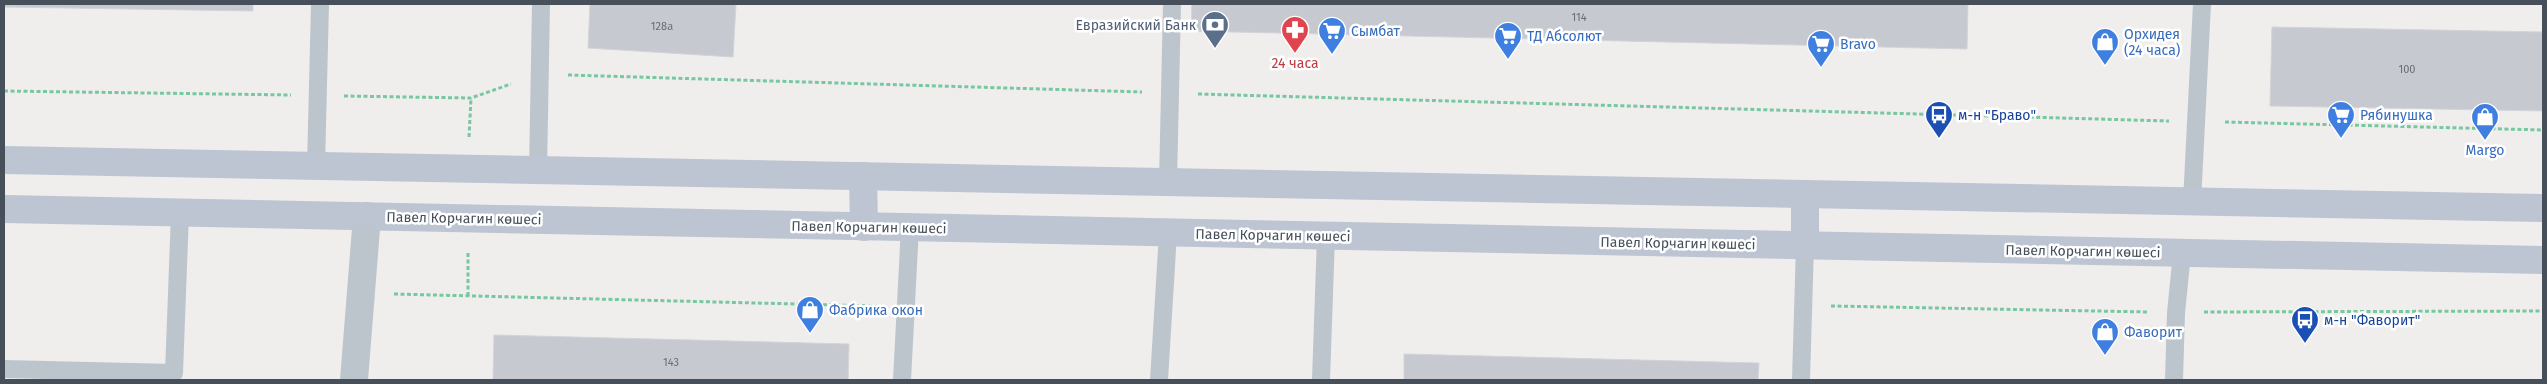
<svg xmlns="http://www.w3.org/2000/svg" width="2547" height="384" font-family="'Fira Sans',sans-serif">
  <style>
    .building { fill: #c7c9d0; stroke: #d2d4d9 }
    .lines { fill: none; stroke-linecap: round; stroke-linejoin: round }
    .path { stroke: #77c8a1; stroke-width: 3; stroke-dasharray: 4 2.5; stroke-linecap: butt }
    .lane { stroke: #bcc5cc; stroke-width: 18 }
    .street { stroke: #bcc5cc; stroke-width: 28 }
    .secondary { stroke: #bcc5d1; stroke-width: 28 }
    .labels { text-anchor: middle; stroke-width: 5; stroke-linejoin: round; paint-order: stroke }
    .number-label { font-size: 11px; fill: #676e78 }
    .service-label { font-size: 14px; fill: #4e5e75; stroke: #fff; text-anchor: end }
    .shop-label { font-size: 14px; fill: #366cbe; stroke: #fff; text-anchor: start }
    .health-label { font-size: 14px; fill: #be3a42; stroke: #fff }
    .transit-label { font-size: 14px; fill: #164399; stroke: #fff; text-anchor: start }
    .street-label { font-size: 14px; fill: #47505a; stroke: #fff }
  </style>
  <rect width="100%" height="100%" fill="#f0eded"/>
  <g class="building">
    <polygon points="4,4 253,4 253,11 4,7"/>
    <polygon points="590,4 736,4 733,57 588,48"/>
    <polygon points="1192,4 1968,4 1967,49 1191,31"/>
    <polygon points="2272,27 2543,32 2543,111 2270,106"/>
    <polygon points="494,335 849,344 848,380 493,380"/>
    <polygon points="1404,354 1759,363 1758,380 1404,380"/>
  </g>
  <g class="lines">
    <g class="path">
      <polyline points="568,75 1142,92"/>
      <polyline points="4,91 291,95"/>
      <polyline points="1198,94 2169,121"/>
      <polyline points="344,96 471,98 511,84"/>
      <polyline points="2225,122 2543,130"/>
      <polyline points="469,137 471,98"/>
      <polyline points="394,294 877,306"/>
      <polyline points="468,296 468,251"/>
      <polyline points="1831,306 2148,312"/>
      <polyline points="2204,312 2543,311"/>
    </g>
    <g class="lane">
      <polyline points="316,166 320,4"/>
      <polyline points="538,171 541,4"/>
      <polyline points="1168,182 1172,4"/>
      <polyline points="2192,202 2202,4"/>
      <polyline points="4,369 174,373 180,213"/>
      <polyline points="902,380 910,227"/>
      <polyline points="1159,380 1168,233"/>
      <polyline points="1321,380 1326,236"/>
      <polyline points="1801,380 1805,245"/>
      <polyline points="2174,380 2176,313 2182,253"/>
    </g>
    <polyline class="street" points="354,380 367,216"/>
    <g class="secondary">
      <polyline points="4,160 2543,208"/>
      <polyline points="863,176 864,227"/>
      <polyline points="1805,194 1805,245"/>
      <polyline points="4,209 2543,260"/>
    </g>
  </g>
  <defs>
    <symbol id="bank-pin" viewBox="-11 -11 22 30"><path d="M0 17L-7.5 6A9.5 9.5 0 1 1 7.5 6Z" fill="#5c6f8a" stroke="#fff"/><path d="M-6-4H6V4H-6ZM0-2.3a2.3 2.3 0 1 0 0 4.6a2.3 2.3 0 1 0 0-4.6Z" fill="#fff"/></symbol>
    <symbol id="pharmacy-pin" viewBox="-11 -11 22 30"><path d="M0 17L-7.5 6A9.5 9.5 0 1 1 7.5 6Z" fill="#e0444e" stroke="#fff"/><path d="M-2-6h4v4h4v4h-4v4h-4v-4h-4v-4h4Z" fill="#fff"/></symbol>
    <symbol id="supermarket-pin" viewBox="-11 -11 22 30"><path d="M0 17L-7.5 6A9.5 9.5 0 1 1 7.5 6Z" fill="#3f7fe0" stroke="#fff"/><path d="M-6-5.5h2.5l.6 2H6L4.5 2H-2.5L-4.4-4H-6ZM-1.5 3.2a1.3 1.3 0 1 0 .1 0ZM3 3.2a1.3 1.3 0 1 0 .1 0Z" fill="#fff"/></symbol>
    <symbol id="shop-pin" viewBox="-11 -11 22 30"><path d="M0 17L-7.5 6A9.5 9.5 0 1 1 7.5 6Z" fill="#3f7fe0" stroke="#fff"/><path d="M-5-2.5h2.3a2.7 3.5 0 0 1 5.4 0H5L5.5 6h-11ZM-1.5-2.5h3a1.5 2.3 0 0 0-3 0Z" fill="#fff"/></symbol>
    <symbol id="bus-pin" viewBox="-11 -11 22 30"><path d="M0 17L-7.5 6A9.5 9.5 0 1 1 7.5 6Z" fill="#1a4fb4" stroke="#fff"/><path d="M-5-6H5V4H4V6H2V4H-2V6H-4V4H-5ZM-3.5-4V0h7V-4ZM-3.5 1.2v1.5H-2V1.2ZM2 1.2v1.5H3.5V1.2Z" fill="#fff"/></symbol>
  </defs>
  <g fill-rule="evenodd">
    <use href="#bank-pin" x="1199" y="9" width="32" height="43"/>
    <use href="#pharmacy-pin" x="1279" y="14" width="32" height="43"/>
    <use href="#supermarket-pin" x="1316" y="15" width="32" height="43"/>
    <use href="#supermarket-pin" x="1492" y="20" width="32" height="43"/>
    <use href="#shop-pin" x="2089" y="26" width="32" height="43"/>
    <use href="#supermarket-pin" x="1805" y="28" width="32" height="43"/>
    <use href="#bus-pin" x="1923" y="99" width="32" height="43"/>
    <use href="#supermarket-pin" x="2325" y="99" width="32" height="43"/>
    <use href="#shop-pin" x="2469" y="101" width="32" height="43"/>
    <use href="#shop-pin" x="794" y="294" width="32" height="43"/>
    <use href="#bus-pin" x="2289" y="304" width="32" height="43"/>
    <use href="#shop-pin" x="2089" y="316" width="32" height="43"/>
  </g>
  <g class="labels">
    <g class="number-label">
      <text x="1579" y="21">114</text>
      <text x="662" y="30">128а</text>
      <text x="2407" y="73">100</text>
      <text x="671" y="366">143</text>
    </g>
    <g class="service-label">
      <text x="1196" y="30">Евразийский Банк</text>
    </g>
    <g class="shop-label">
      <text x="1351" y="36">Сымбат</text>
      <text x="2124" y="39">Орхидея<tspan x="2124" dy="16">(24 часа)</tspan></text>
      <text x="1527" y="41">ТД Абсолют</text>
      <text x="1840" y="49">Bravo</text>
      <text x="2360" y="120">Рябинушка</text>
      <text x="2485" y="155" text-anchor="middle">Margo</text>
      <text x="829" y="315">Фабрика окон</text>
      <text x="2124" y="337">Фаворит</text>
    </g>
    <g class="health-label">
      <text x="1295" y="68">24 часа</text>
    </g>
    <g class="transit-label">
      <text x="1958" y="120">м-н "Браво"</text>
      <text x="2324" y="325">м-н "Фаворит"</text>
    </g>
    <g class="street-label">
      <text transform="translate(464 218) rotate(1)" y="5">Павел Корчагин көшесі</text>
      <text transform="translate(869 227) rotate(1)" y="5">Павел Корчагин көшесі</text>
      <text transform="translate(1273 235) rotate(1)" y="5">Павел Корчагин көшесі</text>
      <text transform="translate(1678 243) rotate(1)" y="5">Павел Корчагин көшесі</text>
      <text transform="translate(2083 251) rotate(1)" y="5">Павел Корчагин көшесі</text>
    </g>
  </g>
  <rect width="2547" height="384" fill="none" stroke="#47505a" stroke-width="10"/>
</svg>
